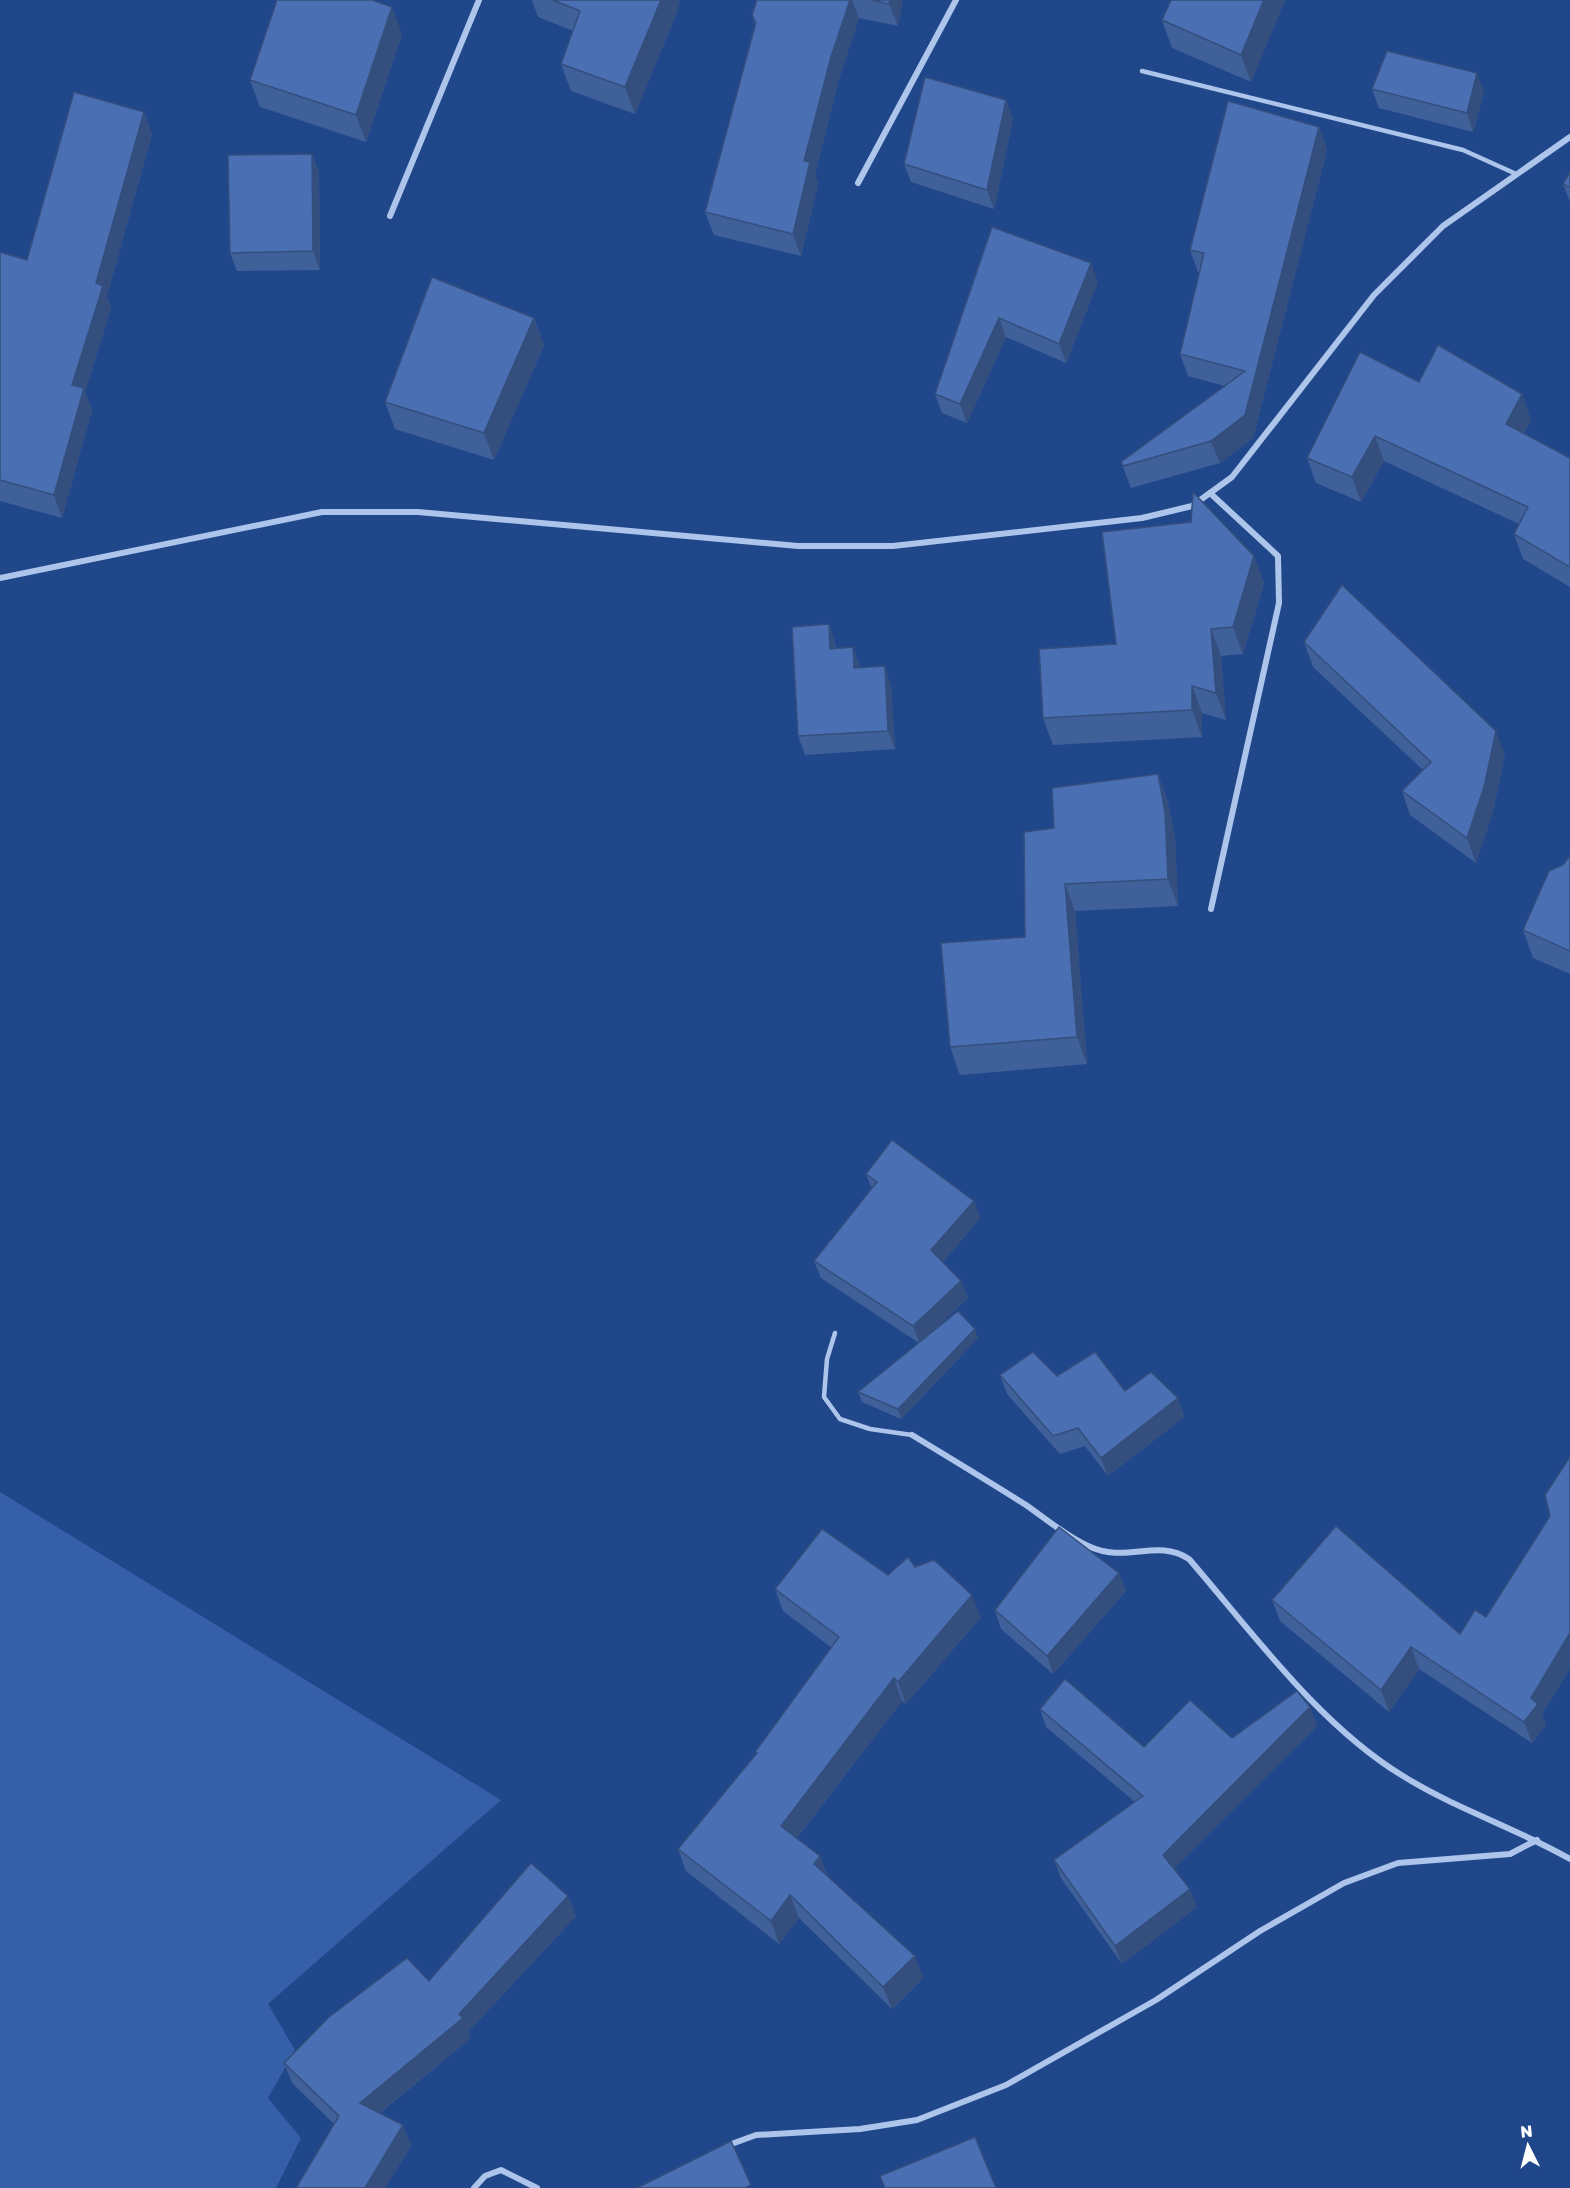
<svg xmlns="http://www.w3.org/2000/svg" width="1570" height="2188" font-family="'Golos Text',sans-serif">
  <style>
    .green { fill: #355fa9 }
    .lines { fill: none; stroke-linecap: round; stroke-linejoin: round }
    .lane { stroke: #aec5eb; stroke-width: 4.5 }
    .street { stroke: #aec5eb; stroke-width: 6 }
    .wall { fill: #40609a }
    .shaded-wall { fill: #344e7d }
    .building { fill: #4a70b3; stroke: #344e7d; stroke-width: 1.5 }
  </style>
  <rect width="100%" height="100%" fill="#21478b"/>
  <polygon class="green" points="0,1492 501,1800 268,2004 295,2050 268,2098 301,2138 276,2188 0,2188"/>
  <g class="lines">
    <g class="lane">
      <polyline points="1142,71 1463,150 1514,173"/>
      <polyline points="835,1333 827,1359 824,1397 840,1419 870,1429 912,1435"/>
    </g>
    <g class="street">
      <polyline points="858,183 956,0"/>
      <polyline points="390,216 479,0"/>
      <polyline points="1210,493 1278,556 1279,603 1211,909"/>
      <polyline points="0,578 322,512 418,512 798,546 893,546 1142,518 1192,506 1232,477 1374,295 1443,226 1570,137"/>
      <path d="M 912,1435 C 950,1458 988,1481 1026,1505 C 1046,1519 1066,1536 1088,1546 C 1127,1564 1156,1538 1189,1559 C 1253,1633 1319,1725 1403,1776 C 1456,1809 1516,1828 1570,1859"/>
      <polyline points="726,2146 756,2135 860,2129 917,2120 1006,2085 1156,2000 1260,1931 1344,1883 1398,1863 1510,1854 1537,1840"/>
      <polyline points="474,2188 485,2176 501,2170 537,2188"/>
    </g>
  </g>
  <g class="wall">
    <polygon points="532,0 680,0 677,12 635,114 571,91 561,64 573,31 538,17"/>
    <polygon points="757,0 903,0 898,26 859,18 839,79 815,174 818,184 801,256 714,235 705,212 755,25 752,15"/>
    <polygon points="1171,0 1285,0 1251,82 1172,48 1162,20"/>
    <polygon points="402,34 366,142 260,107 250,80"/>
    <polygon points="1372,89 1484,92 1473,132 1379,108"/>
    <polygon points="1006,100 1013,119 994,209 911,182 904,164"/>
    <polygon points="144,112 152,134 107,296 111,308 85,392 92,410 62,518 0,501 0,252 27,260"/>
    <polygon points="1319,127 1327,150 1253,438 1220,463 1131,488 1121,462 1225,386 1188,376 1180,354 1200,272 1198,272 1190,250"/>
    <polygon points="312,154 319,173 320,270 237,271 230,253"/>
    <polygon points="1570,172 1570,202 1563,184"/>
    <polygon points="992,227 1098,282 1066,363 1006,337 967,423 942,413 935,394"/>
    <polygon points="534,318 544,345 494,460 395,429 385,402"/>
    <polygon points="1419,382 1531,419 1524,433 1570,458 1570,587 1523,559 1514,534 1519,524 1384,461 1361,502 1316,483 1307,458"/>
    <polygon points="1254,556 1264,583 1243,654 1221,656 1226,720 1202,713 1202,737 1053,745 1043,718 1116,644"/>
    <polygon points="829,624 835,643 836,648 853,647 860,668 891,685 895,749 805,755 798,736"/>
    <polygon points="1304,642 1505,755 1493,811 1476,863 1410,815 1402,791 1423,770 1313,667"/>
    <polygon points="1158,774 1168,802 1175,839 1178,906 1075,911 1087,1064 960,1075 950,1047 1025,937 1054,828"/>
    <polygon points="1570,856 1570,974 1533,958 1523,930 1563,865"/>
    <polygon points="866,1174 974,1201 980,1218 943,1262 961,1281 968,1298 925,1338 978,1338 901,1419 862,1402 858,1392 919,1343 821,1278 814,1261 872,1189"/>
    <polygon points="1000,1375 1057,1376 1125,1391 1178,1398 1184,1417 1108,1476 1085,1446 1060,1454 1007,1394"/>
    <polygon points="1570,1457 1570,1668 1542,1714 1546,1725 1532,1743 1419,1669 1389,1712 1280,1621 1272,1600 1460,1634 1486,1617 1550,1516"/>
    <polygon points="915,1567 981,1617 906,1704 902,1701 797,1838 820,1856 828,1877 915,1956 923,1978 892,2009 799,1918 779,1944 686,1871 678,1849 756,1754 755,1752 832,1648 783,1611 775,1589 888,1575"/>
    <polygon points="1119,1573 1126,1591 1053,1674 1001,1629 995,1610"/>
    <polygon points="1310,1707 1317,1726 1174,1868 1197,1907 1122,1964 1061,1878 1054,1860 1135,1802 1046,1727 1040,1709 1144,1747 1232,1738"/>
    <polygon points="568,1896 576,1916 468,2032 471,2038 380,2113 403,2125 411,2146 385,2188 296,2188 334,2124 292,2083 284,2063 429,1981"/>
  </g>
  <g class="shaded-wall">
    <polygon points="661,0 680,0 677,12 635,114 625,87"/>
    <polygon points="850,0 852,0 859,18 839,79 815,174 818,184 801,256 793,234 804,161 831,57"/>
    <polygon points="890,0 903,0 898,26 889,4"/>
    <polygon points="1264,0 1285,0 1251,82 1241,55"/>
    <polygon points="392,7 402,34 366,142 356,115"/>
    <polygon points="1477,73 1484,92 1473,132 1467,113"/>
    <polygon points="1006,100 1013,119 994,209 987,190"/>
    <polygon points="144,112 152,134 107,296 111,308 85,392 92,410 62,518 54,495 72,385 96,283"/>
    <polygon points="1319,127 1327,150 1253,438 1220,463 1211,441 1245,415"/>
    <polygon points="312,154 319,173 320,270 313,251"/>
    <polygon points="1091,263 1098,282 1066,363 1059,344"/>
    <polygon points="534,318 544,345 494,460 484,433"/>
    <polygon points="999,318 1006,337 967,423 960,404"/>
    <polygon points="1522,394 1531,419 1515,449 1506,424"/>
    <polygon points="1375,436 1384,461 1361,502 1352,477"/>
    <polygon points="1254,556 1264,583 1243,654 1233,627"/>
    <polygon points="829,624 835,643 837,667 830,649"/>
    <polygon points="1211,629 1221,656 1226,720 1216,693"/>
    <polygon points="853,647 859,666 860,687 854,668"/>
    <polygon points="885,666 891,685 895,749 888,731"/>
    <polygon points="1192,686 1202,713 1202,737 1192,710"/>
    <polygon points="1496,731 1505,755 1493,811 1476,863 1467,838"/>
    <polygon points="1158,774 1168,802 1175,839 1178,906 1168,879"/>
    <polygon points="1065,884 1075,911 1087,1064 1077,1037"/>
    <polygon points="974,1201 980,1218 938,1268 931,1250"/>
    <polygon points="961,1281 968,1298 920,1343 913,1326"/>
    <polygon points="975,1329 978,1338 901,1419 898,1409"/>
    <polygon points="1178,1398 1184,1417 1108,1476 1101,1458"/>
    <polygon points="1119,1573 1126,1591 1053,1674 1047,1656"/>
    <polygon points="972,1595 981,1617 906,1704 898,1682"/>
    <polygon points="1570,1633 1570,1668 1542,1714 1546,1725 1532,1743 1524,1722 1531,1698"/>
    <polygon points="1411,1647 1419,1669 1389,1712 1381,1690"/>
    <polygon points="894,1678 902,1701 789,1848 781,1826"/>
    <polygon points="1310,1707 1317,1726 1170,1873 1163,1855"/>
    <polygon points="820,1856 828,1879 814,1864"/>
    <polygon points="1190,1889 1197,1907 1122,1964 1115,1946"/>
    <polygon points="790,1895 799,1918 779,1944 771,1921"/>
    <polygon points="568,1896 576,1916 468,2032 471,2038 367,2123 360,2103 459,2014"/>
    <polygon points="915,1956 923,1978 892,2009 883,1987"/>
    <polygon points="403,2125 411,2146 385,2188 365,2188"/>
  </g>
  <g class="building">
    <polygon points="277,0 372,0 392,7 356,115 250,80"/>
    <polygon points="553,0 661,0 625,87 561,64 580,11"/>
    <polygon points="757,0 850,0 831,57 804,161 810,162 793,234 705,212 756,22 752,15"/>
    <polygon points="872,0 890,0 889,4"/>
    <polygon points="1171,0 1264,0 1241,55 1162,20"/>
    <polygon points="1387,51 1477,73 1467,113 1372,89"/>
    <polygon points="925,77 1006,100 987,190 904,164"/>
    <polygon points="74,92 144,112 96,283 103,286 72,385 84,388 54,495 0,480 0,252 27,260"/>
    <polygon points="1228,101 1319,127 1245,415 1211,441 1123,466 1121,462 1245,371 1180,354 1204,253 1190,250"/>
    <polygon points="312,154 313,251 230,253 228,155"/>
    <polygon points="1570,172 1570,187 1563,184"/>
    <polygon points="992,227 1091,263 1059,344 999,318 960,404 935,394"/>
    <polygon points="432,277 534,318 484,433 385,402"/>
    <polygon points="1438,345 1522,394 1506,424 1570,458 1570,567 1514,534 1528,507 1375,436 1352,477 1307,458 1360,352 1419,382"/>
    <polygon points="1193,492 1254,556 1233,627 1211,629 1216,693 1192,686 1192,710 1043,718 1039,649 1116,644 1102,532 1191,522"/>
    <polygon points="1342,585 1496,731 1484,787 1467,838 1402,791 1431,762 1304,642"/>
    <polygon points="829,624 830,649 853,647 854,668 885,666 888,731 798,736 792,627"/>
    <polygon points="1158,774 1165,812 1168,879 1065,884 1077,1037 950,1047 941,943 1025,937 1024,832 1054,828 1052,788"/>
    <polygon points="1570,856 1570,951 1523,930 1549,871 1563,865"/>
    <polygon points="892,1140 974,1201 931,1250 961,1281 913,1326 814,1261 877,1182 866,1174"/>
    <polygon points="958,1311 975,1329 898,1409 858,1392"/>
    <polygon points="1033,1352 1057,1376 1095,1352 1125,1391 1151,1372 1178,1398 1101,1458 1078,1428 1053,1436 1000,1375"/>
    <polygon points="1570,1457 1570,1633 1531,1698 1538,1704 1524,1722 1411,1647 1381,1690 1272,1600 1336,1526 1460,1634 1475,1610 1486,1617 1550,1516 1545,1495"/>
    <polygon points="1059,1527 1119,1573 1047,1656 995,1610"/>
    <polygon points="822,1529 888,1575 908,1557 915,1567 934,1560 972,1595 898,1682 894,1678 781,1826 820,1856 814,1864 915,1956 883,1987 790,1895 771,1921 678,1849 757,1753 755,1752 839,1637 775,1589"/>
    <polygon points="1065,1679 1144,1747 1190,1700 1232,1738 1297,1691 1310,1707 1163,1855 1190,1889 1115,1946 1054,1860 1143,1796 1040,1709"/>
    <polygon points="531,1863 568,1896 459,2014 463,2018 360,2103 403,2125 365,2188 296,2188 339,2116 284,2063 329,2017 407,1958 429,1981"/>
    <polygon points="975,2137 996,2188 885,2188 880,2176"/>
    <polygon points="731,2141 751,2185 745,2188 637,2188"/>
  </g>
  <g transform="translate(1528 2146) rotate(354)" stroke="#21478b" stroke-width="4.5" paint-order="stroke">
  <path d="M0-4.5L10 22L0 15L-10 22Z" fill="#ffffff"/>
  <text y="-9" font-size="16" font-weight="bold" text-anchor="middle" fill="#ffffff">N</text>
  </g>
</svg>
